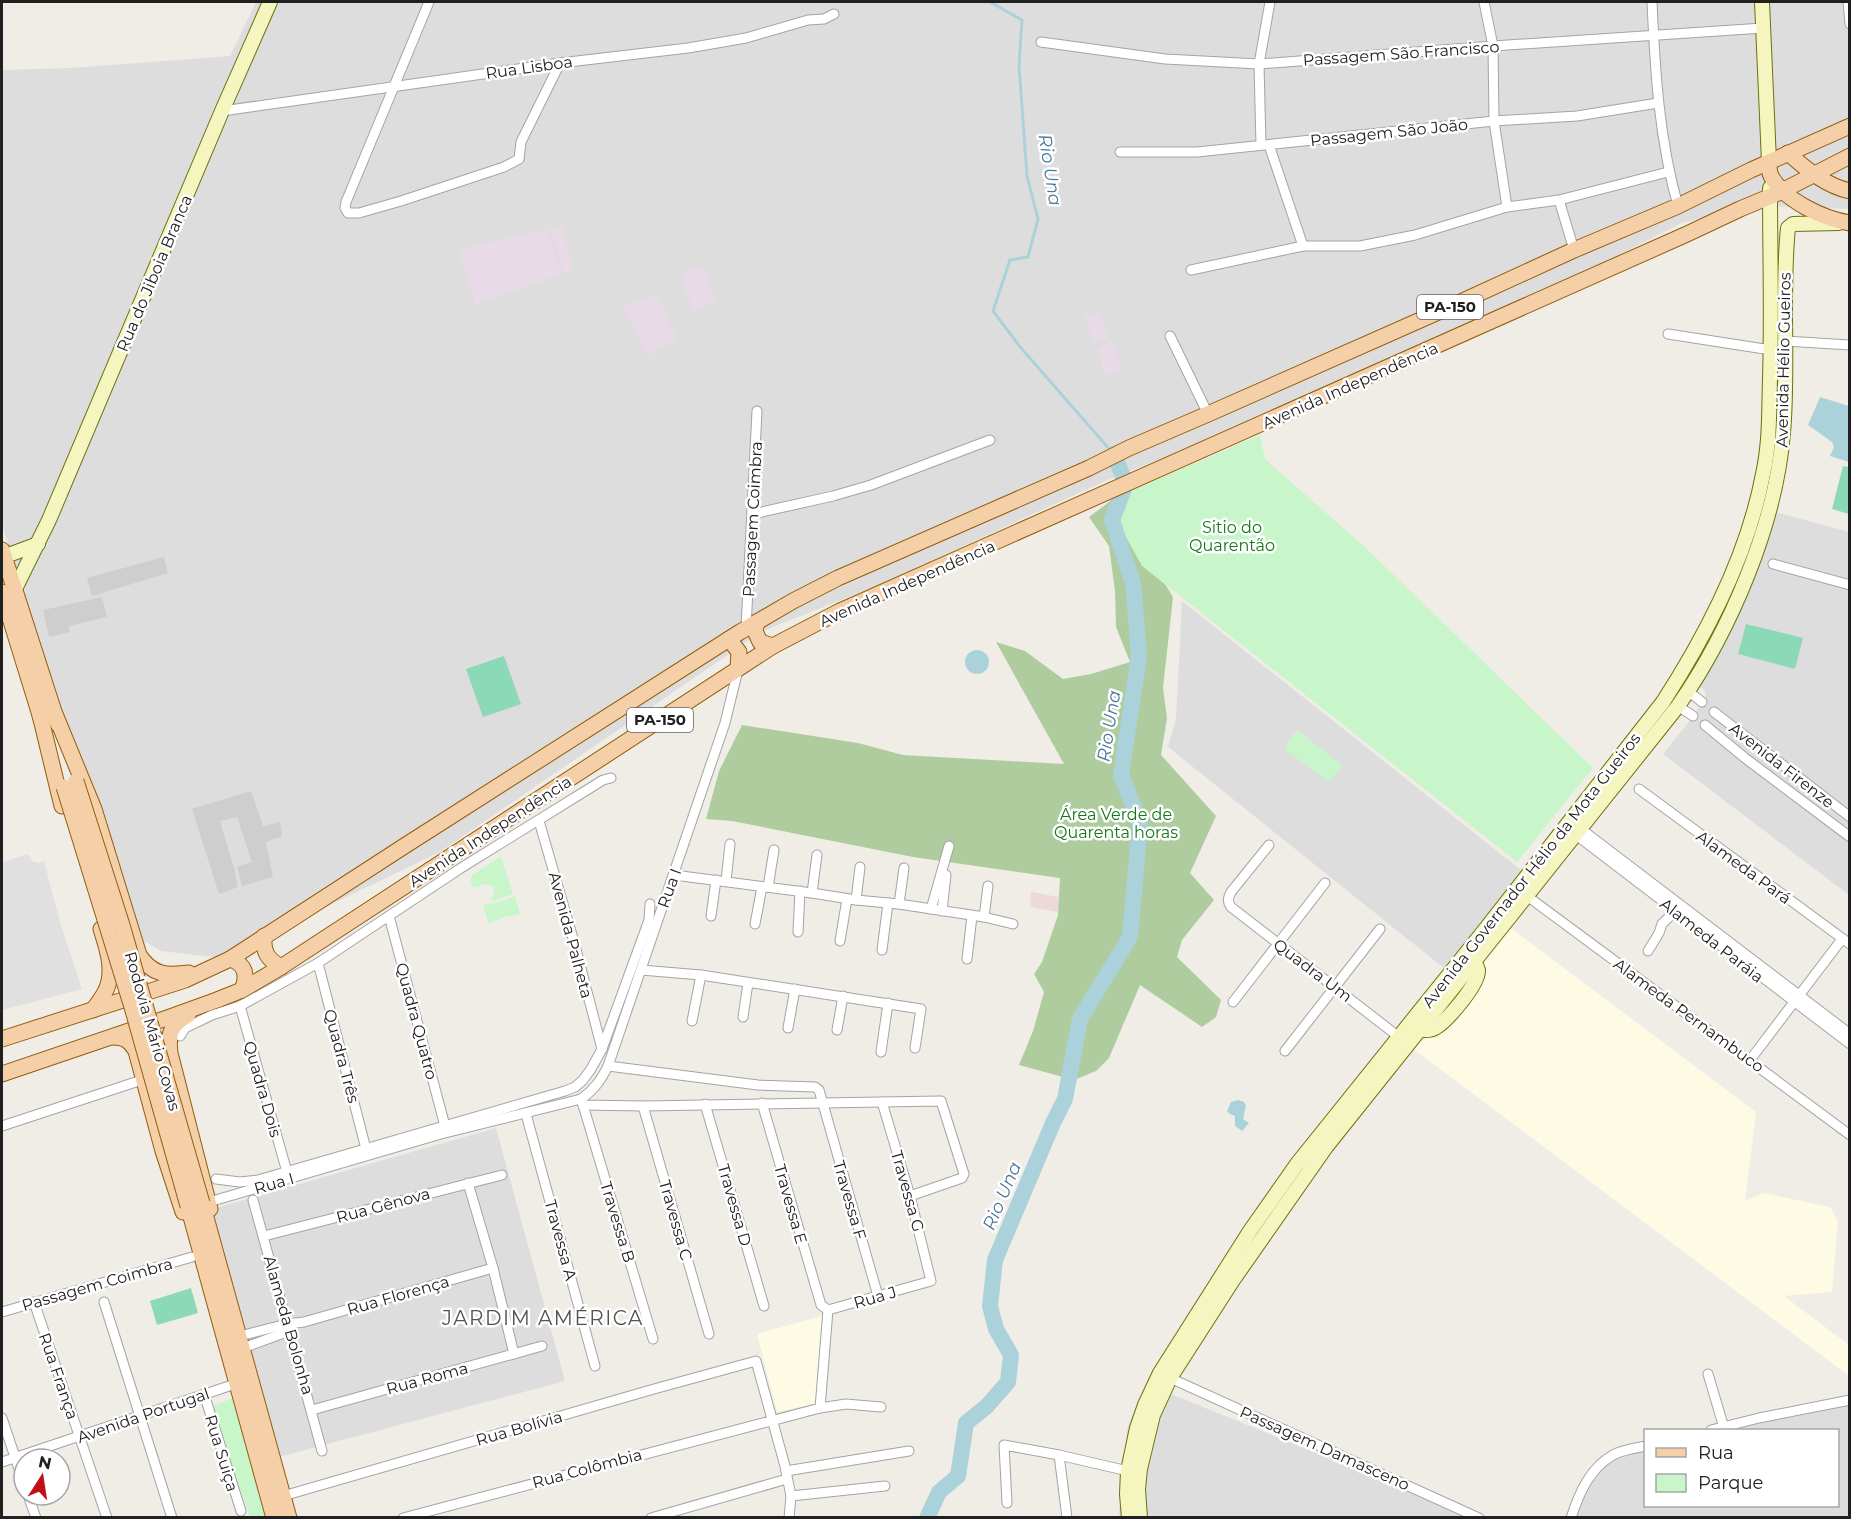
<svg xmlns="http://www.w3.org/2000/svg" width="1851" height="1519" font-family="Montserrat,sans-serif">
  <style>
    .residential { fill: #dedddd }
    .commercial { fill: #efd8d8 }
    .industrial { fill: #e8dae6 }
    .education { fill: #fdfbe3 }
    .religious { fill: #cecece }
    .forest { fill: #afcc9f }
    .park { fill: #c8f6ca }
    .pitch { fill: #8cd9b7 }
    .parking { fill: #e0e0e0 }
    .water { fill: #abd2da }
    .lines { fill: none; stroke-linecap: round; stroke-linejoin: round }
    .stream { stroke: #abd2da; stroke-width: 3 }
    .river { stroke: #abd2da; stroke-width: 16 }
    .street-casing { stroke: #a4a4a4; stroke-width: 11 }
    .secondary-casing { stroke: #6b710d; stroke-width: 16 }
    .primary-casing { stroke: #915d0b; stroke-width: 17 }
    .street { stroke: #fff; stroke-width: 9 }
    .secondary { stroke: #f5f5c0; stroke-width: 14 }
    .primary { stroke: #f5cfa7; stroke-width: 15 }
    .primary-bridge-casing { stroke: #915d0b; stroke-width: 17; stroke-linecap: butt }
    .primary-bridge { stroke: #f5cfa7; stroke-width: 15 }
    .labels { text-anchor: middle; stroke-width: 5; stroke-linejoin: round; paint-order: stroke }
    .shield { fill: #fff; stroke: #636363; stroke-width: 1.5 }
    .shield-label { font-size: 15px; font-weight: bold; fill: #202020 }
    .street-label { font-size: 16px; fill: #202020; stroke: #fff }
    .park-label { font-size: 16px; fill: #147817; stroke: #fff }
    .water-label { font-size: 18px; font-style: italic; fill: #4c789a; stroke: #fff }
    .quarter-label { font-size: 20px; letter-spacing: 1.5px; fill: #535353; stroke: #fff }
  </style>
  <rect width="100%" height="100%" fill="#f0ede7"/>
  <g class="residential">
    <polygon points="256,2 1849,2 1849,209 1767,206 1684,222 1406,362 1105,481 876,586 761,632 440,852 265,936 230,959 161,951 142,940 27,611 2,523 2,70 71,68 230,56"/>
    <polygon points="1772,511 1849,532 1849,895 1663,754 1691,719 1705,698 1705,691 1695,682"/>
    <polygon points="1182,601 1521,870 1445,969 1168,747 1176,719"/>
    <polygon points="496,1128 565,1381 275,1458 212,1209"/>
    <polygon points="1146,1384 1474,1517 1120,1518 1119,1512 1127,1429"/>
    <polygon points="1849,1402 1849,1517 1574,1518 1590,1483 1611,1462 1645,1447 1646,1506 1838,1506 1838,1430 1721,1430"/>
  </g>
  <polygon class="commercial" points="1031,892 1059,897 1058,912 1030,907"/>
  <g class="industrial">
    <polygon points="562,227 574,270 563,273 550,230"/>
    <polygon points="547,229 561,274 475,305 458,250"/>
    <polygon points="703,266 716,300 694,313 680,275"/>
    <polygon points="657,294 677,340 647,356 622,307"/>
    <polygon points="1098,313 1109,336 1094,344 1084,316"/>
    <polygon points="1112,341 1123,370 1106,376 1097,348"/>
  </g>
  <g class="education">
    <polygon points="1508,926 1756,1112 1745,1201 1764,1193 1830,1207 1838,1221 1832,1292 1784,1296 1849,1345 1849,1376 1412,1048"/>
    <polygon points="826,1315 818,1403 777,1412 757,1334"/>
  </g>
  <g class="religious">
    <polygon points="164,557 168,573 92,596 87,578"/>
    <polygon points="102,597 107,617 69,626 70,632 49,637 43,610"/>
    <polygon points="251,791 263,826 280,822 282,836 266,842 273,877 242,886 237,867 252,862 237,817 220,821 234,868 238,887 219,894 192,809"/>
  </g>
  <polygon class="forest" points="1113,499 1173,597 1163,688 1167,718 1161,755 1216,816 1190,873 1214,900 1182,940 1177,957 1221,1000 1216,1017 1202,1027 1140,985 1109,1058 1096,1071 1074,1080 1019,1065 1033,1031 1044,992 1034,974 1042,962 1058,915 1060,878 913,857 732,821 706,819 719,771 742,725 858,743 903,755 1064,764 996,642 1025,651 1063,679 1091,674 1130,662 1116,627 1115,591 1109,546 1089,517"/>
  <g class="park">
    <polygon points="1260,435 1265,459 1366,548 1593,768 1517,862 1142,566 1118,523 1131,491"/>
    <polygon points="1297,730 1342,765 1329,782 1284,749"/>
    <path d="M 501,856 L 513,894 L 493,901 L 491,898 L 494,894 L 494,887 L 484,884 L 474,888 C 470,884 470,880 472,875 Z"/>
    <polygon points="515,896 520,914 504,917 489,924 483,905 497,903"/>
    <polygon points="235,1397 265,1516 250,1517 211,1407"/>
  </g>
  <g class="pitch">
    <polygon points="1843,466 1849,467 1849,514 1832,509"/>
    <polygon points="1746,624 1803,638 1795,669 1738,654"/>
    <polygon points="504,656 521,704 483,717 466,669"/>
    <polygon points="191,1288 198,1313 157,1325 150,1301"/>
  </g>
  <polygon class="parking" points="28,854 32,861 38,863 44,861 60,922 82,989 2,1010 2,862"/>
  <g class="water">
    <polygon points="1820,397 1849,406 1849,462 1830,456 1834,447 1832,442 1808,425"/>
    <circle cx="977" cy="662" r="12"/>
    <polygon points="1238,1100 1244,1102 1246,1106 1243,1119 1249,1123 1242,1131 1235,1126 1235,1116 1230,1114 1227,1111 1231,1102"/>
  </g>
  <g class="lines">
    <polyline class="stream" points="990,2 1022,20 1019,65 1027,176 1038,219 1028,257 1010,260 993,311 1021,348 1111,451"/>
    <polyline class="river" points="927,1518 939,1492 958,1476 966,1423 987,1406 1008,1382 1011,1355 996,1329 990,1306 995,1260 1053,1123 1065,1099 1080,1019 1130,937 1140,823 1121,775 1139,656 1133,583 1112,520 1126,484 1114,454"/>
    <defs>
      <g id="street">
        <polyline points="429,2 346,202 345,208 348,213 359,213 401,201 504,167 519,159 521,142 560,63"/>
        <polyline points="1484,2 1493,46 1494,121 1507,207"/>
        <path d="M 1652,2 C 1655,70 1659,139 1678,206"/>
        <polyline points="1848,2 1850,24"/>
        <polyline points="1041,42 1165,59 1259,64 1493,46 1763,28"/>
        <polyline points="222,111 560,63 688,48 746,38 808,20 824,19 834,14"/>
        <polyline points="1261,145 1259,64 1270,2"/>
        <polyline points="1269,145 1303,246"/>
        <polyline points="1120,152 1197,152 1494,121 1577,116 1658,103"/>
        <polyline points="1559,200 1574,250"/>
        <polyline points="1191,270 1303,246 1360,246 1415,235 1507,207 1559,200 1668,172"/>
        <polyline points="1668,334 1771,350"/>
        <polyline points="1170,336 1208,414"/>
        <polyline points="1785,341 1850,345"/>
        <polyline points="753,514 833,496 871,485 990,440"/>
        <polyline points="1773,564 1850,585"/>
        <polyline points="746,628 757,411"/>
        <polyline points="1688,691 1702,702"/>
        <polyline points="1678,706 1693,716"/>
        <polyline points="1714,712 1850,817"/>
        <polyline points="1705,725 1745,758 1850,837"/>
        <polyline points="1639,789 1850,944"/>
        <polyline points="539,821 574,942 602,1049"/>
        <polyline points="1581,829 1850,1034"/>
        <polyline points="1576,835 1850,1044"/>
        <path d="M 1269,845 L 1231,892 C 1228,898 1227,901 1231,907 L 1399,1037"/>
        <polyline points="674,875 812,893 856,900 899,904 984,917 1013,924"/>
        <polyline points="726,881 730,844"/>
        <polyline points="768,887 774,850"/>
        <polyline points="812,893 817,855"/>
        <polyline points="1527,896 1850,1135"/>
        <polyline points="856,900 860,867"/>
        <polyline points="899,904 904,868"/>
        <polyline points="931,909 949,846"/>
        <polyline points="942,911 946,875"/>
        <polyline points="389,916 445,1126"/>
        <polyline points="711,916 716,880"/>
        <polyline points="984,917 988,886"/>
        <polyline points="755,924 762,887"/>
        <polyline points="798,932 800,891"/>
        <polyline points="840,941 847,899"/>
        <polyline points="882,950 888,903"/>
        <polyline points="1648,951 1659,933 1662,924 1675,911"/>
        <polyline points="967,959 972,916"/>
        <polyline points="318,963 366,1149"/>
        <polyline points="641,970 701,975 921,1009 915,1048"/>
        <polyline points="1233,1002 1325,883"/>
        <polyline points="240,1006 287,1172"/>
        <polyline points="743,1017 748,983"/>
        <polyline points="692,1021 701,975"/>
        <polyline points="788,1028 795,989"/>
        <polyline points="837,1030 843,996"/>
        <polyline points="180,1036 185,1028 212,1015 240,1006 318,963 461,868 603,780 611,778"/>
        <polyline points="1285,1051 1380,929"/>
        <polyline points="881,1052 888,1003"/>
        <polyline points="1750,1060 1842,939"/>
        <polyline points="608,1066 758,1085 815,1087 819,1090 878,1296"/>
        <polyline points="581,1099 583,1105 643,1106 941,1101 964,1174 962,1178 910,1196"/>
        <polyline points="762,1103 821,1305 828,1310 931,1281 910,1196 882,1102"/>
        <polyline points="705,1104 764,1306"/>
        <polyline points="583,1105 653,1339"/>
        <polyline points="643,1106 709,1334"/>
        <polyline points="526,1114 595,1366"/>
        <polyline points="2,1126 145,1079"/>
        <polyline points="216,1179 240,1182 258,1180 565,1091 575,1087 583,1080 591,1069 602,1049 649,920 650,904"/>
        <polyline points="468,1183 493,1268 514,1354"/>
        <polyline points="253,1200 322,1451"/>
        <path d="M 209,1202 L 441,1134 L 581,1099 C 594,1090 601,1080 608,1066 L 725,723 L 738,670"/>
        <polyline points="264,1236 502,1175"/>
        <polyline points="34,1302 107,1518"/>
        <polyline points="104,1302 172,1518"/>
        <polyline points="2,1312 192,1257"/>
        <polyline points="240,1336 287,1324 304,1322 493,1268"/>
        <polyline points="243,1348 292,1330"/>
        <polyline points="1708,1374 1724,1428"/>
        <polyline points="1170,1378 1479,1518"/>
        <polyline points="204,1394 241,1511"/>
        <polyline points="820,1408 828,1310"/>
        <polyline points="312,1410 542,1346"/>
        <polyline points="2,1418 24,1484"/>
        <polyline points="1711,1430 1759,1418 1850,1400"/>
        <polyline points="1059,1455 1067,1518"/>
        <polyline points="2,1462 241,1382"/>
        <polyline points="786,1471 909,1451"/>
        <polyline points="28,1495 36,1518"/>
        <polyline points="283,1496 654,1389 756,1361 785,1466 791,1496 789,1518"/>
        <polyline points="791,1496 885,1486"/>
        <polyline points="1007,1503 1004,1445 1059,1455 1128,1471"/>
        <polyline points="403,1518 820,1408 846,1404 881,1407"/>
        <polyline points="651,1518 787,1479"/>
        <path d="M 1571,1518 C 1579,1493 1590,1468 1613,1455 C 1622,1450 1635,1448 1646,1446"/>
      </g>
      <g id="secondary">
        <polyline points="1762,2 1769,162"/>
        <polyline points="3,557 38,544"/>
        <polyline points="14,591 49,520 222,111 270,2"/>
        <path d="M 1421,1030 C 1425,1030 1430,1031 1435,1028 C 1447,1021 1479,984 1478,970 C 1477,965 1473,962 1469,959"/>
        <path d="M 1129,1518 L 1127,1494 L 1128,1471 L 1137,1428 L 1145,1405 L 1160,1373 L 1250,1231 L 1297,1164 L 1484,931 L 1663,702 C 1707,634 1748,554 1763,474 C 1770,443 1769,411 1770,379 C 1772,315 1770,252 1770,188"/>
        <path d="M 1140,1518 L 1138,1489 L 1140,1469 L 1153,1415 L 1170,1378 L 1233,1280 L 1326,1147 L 1678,706 C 1730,631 1776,524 1783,433 C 1789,365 1781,296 1788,228 L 1793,224 L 1839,223"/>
      </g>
      <g id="primary">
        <path d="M 1788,153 C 1806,169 1826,186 1850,191"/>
        <path d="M 1769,162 C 1769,167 1769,172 1771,176 C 1784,200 1823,219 1850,223"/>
        <polyline points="2,550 58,724"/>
        <polyline points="2,592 43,725"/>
        <polyline points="757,622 755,631 760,642 773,646"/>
        <polyline points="729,639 739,652 738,668"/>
        <path d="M 55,714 L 94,809 L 139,955 C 152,975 166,976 189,973"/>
        <polyline points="40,715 62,806"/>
        <path d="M 264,936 C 263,952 267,959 281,967"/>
        <path d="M 230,959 C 246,964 248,976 242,990"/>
        <path d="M 93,1010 C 97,1004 103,997 106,990 C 115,971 107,948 101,929"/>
        <path d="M 188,1015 C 170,1025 168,1034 170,1053 L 210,1209"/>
        <path d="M 113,1037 C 125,1037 130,1041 136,1051 L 163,1151 L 183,1212"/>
        <polyline points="2,1039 185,980 230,959 406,845 740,632 793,601 838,578 1089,468 1129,448 1208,414 1443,310 1574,250 1678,206 1751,170 1850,126"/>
        <polyline points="2,1074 167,1018 217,1000 242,990 281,967 773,646 840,611 1687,234 1740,209 1776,194 1850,156"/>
        <polyline points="202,1203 289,1518"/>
        <polyline points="188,1206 274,1518"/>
      </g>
    </defs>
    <use href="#street" class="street-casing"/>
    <use href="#secondary" class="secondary-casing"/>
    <use href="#primary" class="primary-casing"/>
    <use href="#street" class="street"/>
    <use href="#secondary" class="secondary"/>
    <use href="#primary" class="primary"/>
    <defs>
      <g id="primary-bridge">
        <polyline points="76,781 122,925 202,1203"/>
        <polyline points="64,787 132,1007 188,1206"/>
      </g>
    </defs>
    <use href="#primary-bridge" class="primary-bridge-casing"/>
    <use href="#primary-bridge" class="primary-bridge"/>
  </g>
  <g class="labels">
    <g class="shield">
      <rect x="1417" y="295" width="66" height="24" rx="4.5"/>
      <rect x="627" y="708" width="66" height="24" rx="4.5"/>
    </g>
    <g class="shield-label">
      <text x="1450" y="312">PA-150</text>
      <text x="660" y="725">PA-150</text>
    </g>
    <g class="street-label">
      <text transform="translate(1401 53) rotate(-4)" y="6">Passagem São Francisco</text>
      <text transform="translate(529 67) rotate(-8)" y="6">Rua Lisboa</text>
      <text transform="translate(1389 132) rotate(-6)" y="6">Passagem São João</text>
      <text transform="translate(154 273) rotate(-67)" y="6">Rua do Jiboia Branca</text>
      <text transform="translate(1783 360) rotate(-89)" y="6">Avenida Hélio Gueiros</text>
      <text transform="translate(1350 385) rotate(-24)" y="6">Avenida Independência</text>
      <text transform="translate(752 519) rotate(-87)" y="6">Passagem Coimbra</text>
      <text transform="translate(907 583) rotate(-24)" y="6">Avenida Independência</text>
      <text transform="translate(1782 765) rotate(38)" y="6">Avenida Firenze</text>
      <text transform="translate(490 831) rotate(-33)" y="6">Avenida Independência</text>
      <text transform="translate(1744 867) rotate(36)" y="6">Alameda Pará</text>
      <text transform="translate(1531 870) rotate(-52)" y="6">Avenida Governador Hélio da Mota Gueiros</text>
      <text transform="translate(669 888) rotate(-70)" y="6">Rua I</text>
      <text transform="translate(571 935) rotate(75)" y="6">Avenida Palheta</text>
      <text transform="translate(1712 940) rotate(38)" y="6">Alameda Paráia</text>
      <text transform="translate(1313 970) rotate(37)" y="6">Quadra Um</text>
      <text transform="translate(1689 1015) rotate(36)" y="6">Alameda Pernambuco</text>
      <text transform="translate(417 1021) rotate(75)" y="6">Quadra Quatro</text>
      <text transform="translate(153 1031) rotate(74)" y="6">Rodovia Mário Covas</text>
      <text transform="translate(342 1056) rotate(75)" y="6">Quadra Três</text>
      <text transform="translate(263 1089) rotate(74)" y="6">Quadra Dois</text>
      <text transform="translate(274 1183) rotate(-16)" y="6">Rua I</text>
      <text transform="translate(908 1191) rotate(74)" y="6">Travessa G</text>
      <text transform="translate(850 1200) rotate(74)" y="6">Travessa F</text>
      <text transform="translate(791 1204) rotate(74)" y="6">Travessa E</text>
      <text transform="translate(383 1205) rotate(-15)" y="6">Rua Gênova</text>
      <text transform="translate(735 1205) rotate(74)" y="6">Travessa D</text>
      <text transform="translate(676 1220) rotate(74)" y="6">Travessa C</text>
      <text transform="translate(618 1222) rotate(73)" y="6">Travessa B</text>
      <text transform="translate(561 1240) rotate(75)" y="6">Travessa A</text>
      <text transform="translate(97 1284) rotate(-16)" y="6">Passagem Coimbra</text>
      <text transform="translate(398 1295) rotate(-16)" y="6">Rua Florença</text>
      <text transform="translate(875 1297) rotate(-16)" y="6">Rua J</text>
      <text transform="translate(289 1325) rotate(74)" y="6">Alameda Bolonha</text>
      <text transform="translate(59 1376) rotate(71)" y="6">Rua França</text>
      <text transform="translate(427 1378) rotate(-15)" y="6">Rua Roma</text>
      <text transform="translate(143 1415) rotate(-19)" y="6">Avenida Portugal</text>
      <text transform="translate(519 1428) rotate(-16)" y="6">Rua Bolívia</text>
      <text transform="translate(1325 1448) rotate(24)" y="6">Passagem Damasceno</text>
      <text transform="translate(222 1453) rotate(73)" y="6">Rua Suiça</text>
      <text transform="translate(587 1468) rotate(-15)" y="6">Rua Colômbia</text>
    </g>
    <g class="park-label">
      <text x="1232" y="533">Sitio do<tspan x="1232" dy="18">Quarentão</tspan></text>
      <text x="1116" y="820">Área Verde de<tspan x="1116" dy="18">Quarenta horas</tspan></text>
    </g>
    <g class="water-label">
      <text transform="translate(1050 170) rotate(81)" y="6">Rio Una</text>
      <text transform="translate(1109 726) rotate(-81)" y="6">Rio Una</text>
      <text transform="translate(1002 1196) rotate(-67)" y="6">Rio Una</text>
    </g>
    <g class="quarter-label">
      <text x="543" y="1325">JARDIM AMÉRICA</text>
    </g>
  </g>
  <rect width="1851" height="1519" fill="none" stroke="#202020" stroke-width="6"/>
  <rect x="1644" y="1429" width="195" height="78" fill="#ffffff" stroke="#a6a6a6" stroke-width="1.5"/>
  <rect x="1656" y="1448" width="30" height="9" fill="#f5cfa7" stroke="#a6a6a6" stroke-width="1.5"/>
  <text x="1698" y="1459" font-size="18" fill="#202020">Rua</text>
  <rect x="1656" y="1474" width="30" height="18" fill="#c8f6ca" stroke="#a6a6a6" stroke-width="1.5"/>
  <text x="1698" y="1489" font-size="18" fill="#202020">Parque</text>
  <g transform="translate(42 1477) rotate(12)"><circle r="28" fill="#ffffff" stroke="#a6a6a6" stroke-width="1.5"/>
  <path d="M0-4.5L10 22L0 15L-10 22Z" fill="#c10f19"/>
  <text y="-9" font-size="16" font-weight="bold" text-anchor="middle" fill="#202020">N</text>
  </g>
</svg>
